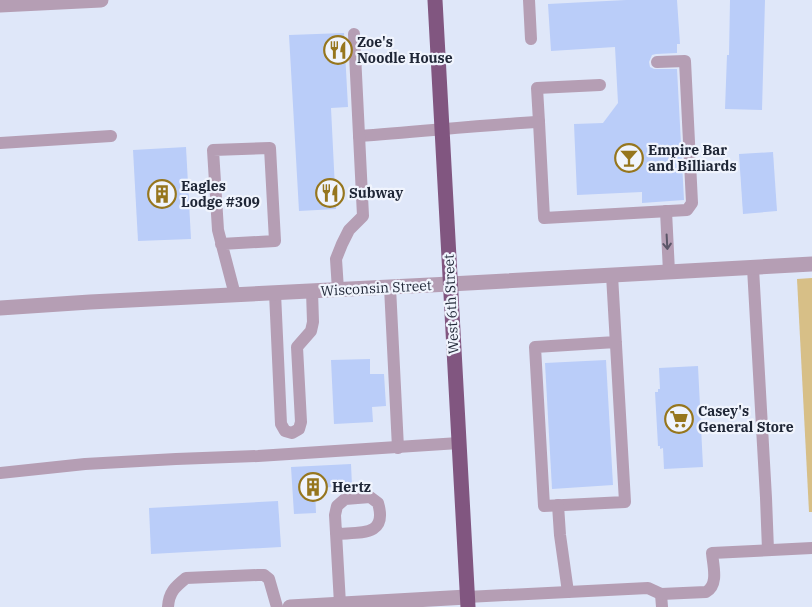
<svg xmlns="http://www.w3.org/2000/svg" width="812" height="607" font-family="'IBM Plex Serif',serif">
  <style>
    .green { fill: #d7bf87 }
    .building { fill: #bacdf9 }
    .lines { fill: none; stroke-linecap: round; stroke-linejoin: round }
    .service { stroke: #b59eb4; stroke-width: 12 }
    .minor { stroke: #b59eb4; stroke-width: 15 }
    .trunk { stroke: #815680; stroke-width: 15 }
    .oneway { stroke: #5b5668 }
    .labels { text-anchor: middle; stroke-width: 4.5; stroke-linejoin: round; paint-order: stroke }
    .poi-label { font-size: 14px; font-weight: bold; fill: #1f2636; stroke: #f0f4fd; text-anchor: start }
    .street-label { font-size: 14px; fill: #1f2636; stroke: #f0f4fd }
  </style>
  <rect width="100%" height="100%" fill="#dfe7f9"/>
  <polygon class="green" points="812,278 812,512 809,512 797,279"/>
  <g class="building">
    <polygon points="626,0 677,0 680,44 677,44 677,53 656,54 652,55 649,62 650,67 654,69 677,69 684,200 642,203 642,192 577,195 574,124 603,123 618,103 615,47 551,51 548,4"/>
    <polygon points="730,0 765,0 762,110 725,109 727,55 729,55"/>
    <polygon points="344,33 348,107 331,108 336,209 299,211 289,35"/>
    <polygon points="186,147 191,239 138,241 133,150"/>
    <polygon points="773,152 777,211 743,214 739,154"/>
    <polygon points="370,359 370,374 384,374 386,406 372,407 373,422 334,424 331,360"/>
    <polygon points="606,360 613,485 552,489 545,363"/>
    <polygon points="698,366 703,467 664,469 663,448 660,449 660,446 658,446 655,392 658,392 658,389 660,389 659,368"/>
    <polygon points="351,464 352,486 315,488 316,513 294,514 291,467"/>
    <polygon points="278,501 281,547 151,554 149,508"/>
  </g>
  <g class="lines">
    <g class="service">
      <polyline points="529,0 531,39"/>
      <polyline points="539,122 537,88 600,85"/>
      <path d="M 359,136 C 419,132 479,125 539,122 L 544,218 L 687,210 L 692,203 L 685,61 L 657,62"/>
      <polyline points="0,143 111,136"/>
      <polyline points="666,211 669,272"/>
      <polyline points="221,244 275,241 270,148 213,150 218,230 235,295"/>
      <polyline points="753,268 766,498 768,550"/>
      <path d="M 612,275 C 616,351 621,426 625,502 L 544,506 L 535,347 L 616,342"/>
      <polyline points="390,287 398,448"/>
      <polyline points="338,290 336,259 342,244 349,230 363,216 354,34"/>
      <polyline points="275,293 281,424 285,431 292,433 299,429 301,422 297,347 311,331 313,322 312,291"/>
      <polyline points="0,473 85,464 176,459 258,456 459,443"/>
      <polyline points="558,505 560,535 568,592"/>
      <path d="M 336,534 C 360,532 388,537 378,503 L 370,497 L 345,499 L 337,506 L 335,515 L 340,604"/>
      <polyline points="661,594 662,607"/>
      <path d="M 467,597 L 648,588 L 661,594 L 706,592 C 719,585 713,565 712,553 L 812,548"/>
      <path d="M 168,607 C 169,592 175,587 186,578 L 258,575 L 264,575 L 269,579 L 277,607"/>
    </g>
    <g class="minor">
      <polyline points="0,5 101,0"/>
      <polyline points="0,308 90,302 450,284 812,264"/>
      <polyline points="290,607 467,597"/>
    </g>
    <polyline class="trunk" points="435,0 468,607"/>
  </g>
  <defs><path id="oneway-shaft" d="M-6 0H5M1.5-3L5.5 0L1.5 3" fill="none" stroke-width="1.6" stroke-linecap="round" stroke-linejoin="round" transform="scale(1.25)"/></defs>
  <use class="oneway" href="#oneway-shaft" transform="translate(667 242) rotate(87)"/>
  <defs>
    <symbol id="restaurant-ring" viewBox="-11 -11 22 22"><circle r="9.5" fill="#f0f4fd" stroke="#96761e" stroke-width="1.5"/><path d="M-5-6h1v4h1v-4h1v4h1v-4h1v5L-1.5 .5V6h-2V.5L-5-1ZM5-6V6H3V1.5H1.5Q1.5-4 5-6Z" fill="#96761e"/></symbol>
    <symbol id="bar-ring" viewBox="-11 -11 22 22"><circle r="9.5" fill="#f0f4fd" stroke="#96761e" stroke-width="1.5"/><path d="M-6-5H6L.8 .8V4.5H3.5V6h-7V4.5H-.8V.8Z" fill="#96761e"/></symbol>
    <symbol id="building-ring" viewBox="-11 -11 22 22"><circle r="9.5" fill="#f0f4fd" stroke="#96761e" stroke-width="1.5"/><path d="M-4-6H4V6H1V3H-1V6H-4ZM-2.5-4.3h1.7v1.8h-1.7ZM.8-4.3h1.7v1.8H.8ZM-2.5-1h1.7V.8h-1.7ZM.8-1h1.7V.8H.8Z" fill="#96761e"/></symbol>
    <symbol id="supermarket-ring" viewBox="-11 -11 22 22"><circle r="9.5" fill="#f0f4fd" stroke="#96761e" stroke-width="1.5"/><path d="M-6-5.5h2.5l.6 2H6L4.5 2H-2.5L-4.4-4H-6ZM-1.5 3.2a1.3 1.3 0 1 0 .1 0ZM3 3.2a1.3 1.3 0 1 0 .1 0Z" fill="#96761e"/></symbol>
  </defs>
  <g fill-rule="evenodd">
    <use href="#restaurant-ring" x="322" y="34" width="32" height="32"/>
    <use href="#bar-ring" x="613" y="142" width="32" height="32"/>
    <use href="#restaurant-ring" x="314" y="177" width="32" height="32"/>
    <use href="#building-ring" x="146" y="178" width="32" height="32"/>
    <use href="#supermarket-ring" x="663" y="403" width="32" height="32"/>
    <use href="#building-ring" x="297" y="471" width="32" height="32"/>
  </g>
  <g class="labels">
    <g class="poi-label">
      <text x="357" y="47">Zoe's<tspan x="357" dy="16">Noodle House</tspan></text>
      <text x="648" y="155">Empire Bar<tspan x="648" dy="16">and Billiards</tspan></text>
      <text x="181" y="191">Eagles<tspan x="181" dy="16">Lodge #309</tspan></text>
      <text x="349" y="198">Subway</text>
      <text x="698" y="416">Casey's<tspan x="698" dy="16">General Store</tspan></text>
      <text x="332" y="492">Hertz</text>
    </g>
    <g class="street-label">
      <text transform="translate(376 288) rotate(-3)" y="5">Wisconsin Street</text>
      <text transform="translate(451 304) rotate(-93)" y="5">West 6th Street</text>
    </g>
  </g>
</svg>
